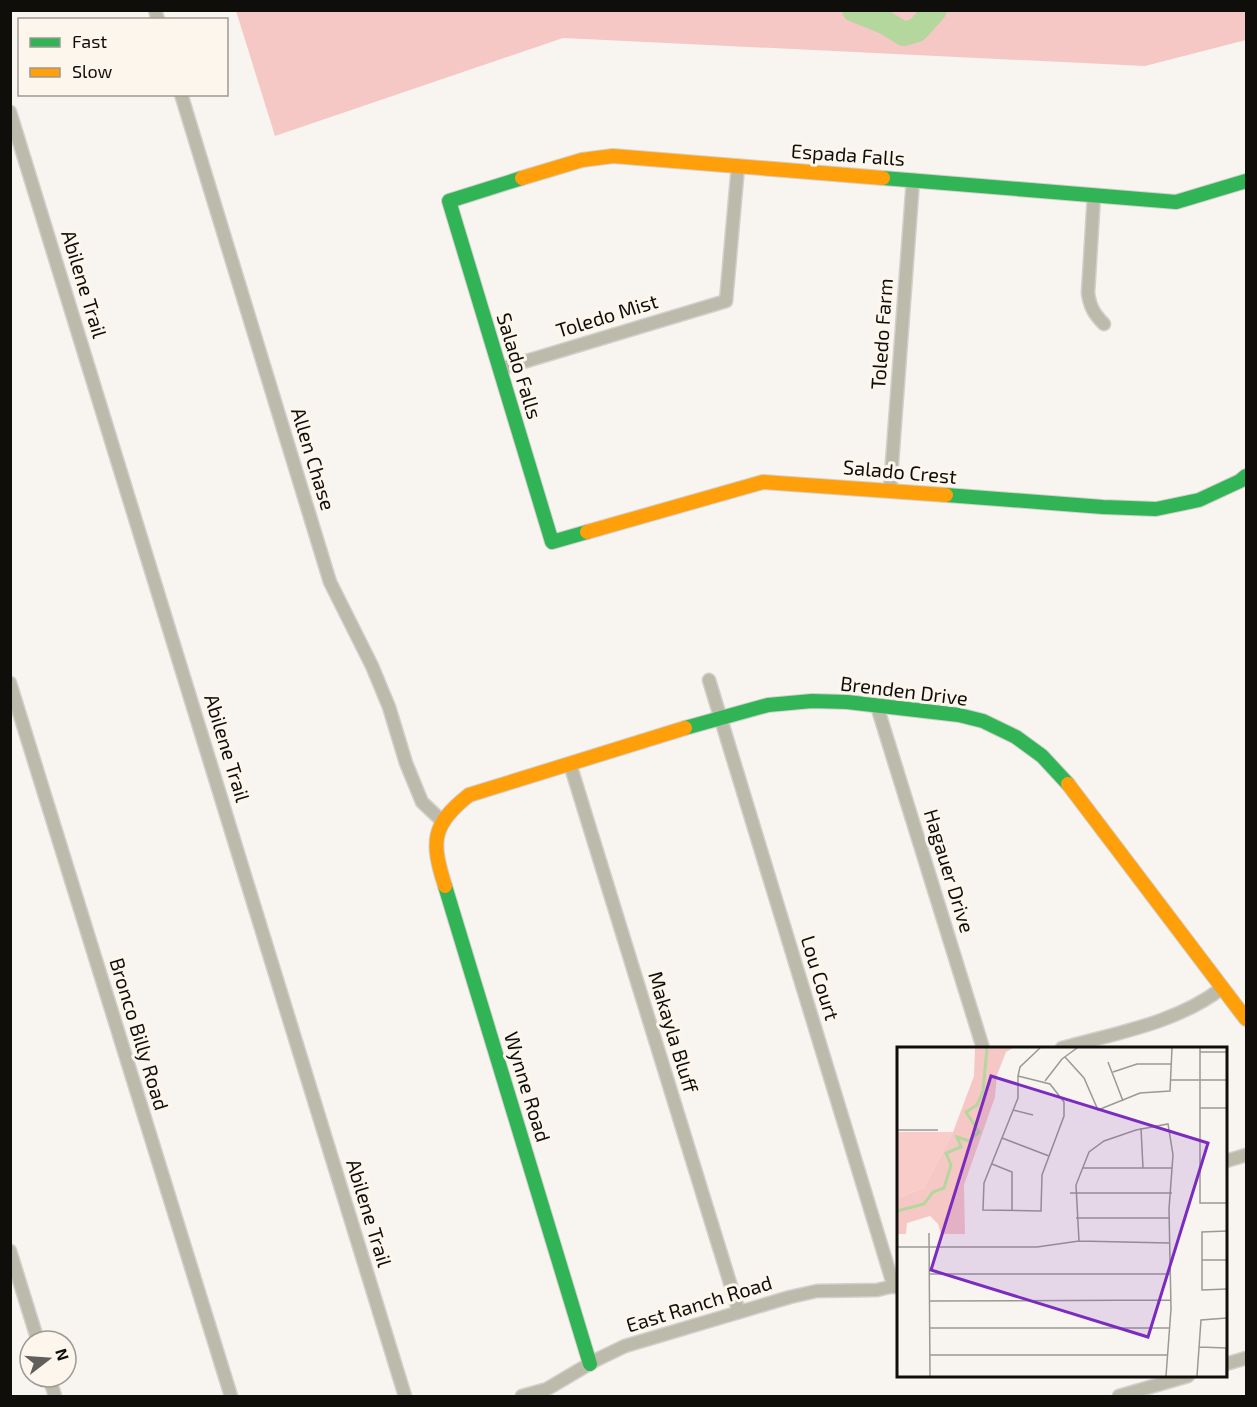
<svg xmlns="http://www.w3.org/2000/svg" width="1257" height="1407" font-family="'Exo 2',sans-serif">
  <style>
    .forest { fill: #f6c8c5 }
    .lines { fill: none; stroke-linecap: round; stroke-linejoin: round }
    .river { stroke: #b4d79e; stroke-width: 24 }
    .street-casing { stroke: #d2d0cc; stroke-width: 15 }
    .fast-casing { stroke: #d2d0cc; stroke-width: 16 }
    .slow-casing { stroke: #d2d0cc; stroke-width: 16 }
    .street { stroke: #bcbaaa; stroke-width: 12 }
    .fast { stroke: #30b455; stroke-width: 14 }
    .slow { stroke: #ff9f0a; stroke-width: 14 }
    .labels { text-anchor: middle; stroke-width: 6; stroke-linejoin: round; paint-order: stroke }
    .street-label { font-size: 20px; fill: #100e0b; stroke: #fcf6ed }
    .inset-river { fill: none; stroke: #b4d79e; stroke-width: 3 }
    .inset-road { fill: none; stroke: #9b9994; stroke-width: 1.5 }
    .view { fill: #7b2cbf; fill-opacity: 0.15; stroke: #7b2cbf; stroke-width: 3 }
    .inset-edge { fill: none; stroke: #100e0b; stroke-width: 3 }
  </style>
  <rect width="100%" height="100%" fill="#f8f5f0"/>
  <polygon class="forest" points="1246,10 1246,40 1145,66 563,38 275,136 236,11"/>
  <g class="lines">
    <polyline class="river" points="854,10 886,23 904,34 917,30 935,10"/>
    <defs>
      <g id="street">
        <polyline points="155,10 158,20"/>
        <polyline points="181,94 330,582 372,666 389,707 406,763 422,802 441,820"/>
        <polyline points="10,112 405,1396"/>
        <path d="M 1094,195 L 1088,293 C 1090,307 1094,314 1104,324"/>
        <polyline points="500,369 726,301 738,166"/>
        <polyline points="890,490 913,180"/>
        <polyline points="709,680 894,1287"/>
        <polyline points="10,683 231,1396"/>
        <polyline points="877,706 983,1048"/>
        <polyline points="570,764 739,1312"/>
        <path d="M 1062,1048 C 1116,1033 1177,1023 1222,988"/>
        <polyline points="1226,1161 1246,1155"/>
        <polyline points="10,1251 38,1341"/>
        <polyline points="1226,1364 1246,1358"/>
        <polyline points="49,1377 55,1396"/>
        <polyline points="522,1396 547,1389 596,1360 625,1346 790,1297 817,1291 877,1290 898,1285"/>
        <polyline points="1119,1396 1188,1376"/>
      </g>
      <g id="fast">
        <polyline points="522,178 449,201 552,542 587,532"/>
        <polyline points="883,178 1176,202 1246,181"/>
        <polyline points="946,495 1103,507 1156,509 1199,500 1240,481 1246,476"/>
        <polyline points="685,728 768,705 812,701 847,702 959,715 983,721 1016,737 1042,756 1068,784"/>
        <polyline points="445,886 590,1364"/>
      </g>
      <g id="slow">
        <polyline points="522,178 582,160 613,156 883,178"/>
        <polyline points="587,532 763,482 946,495"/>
        <polyline points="1068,784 1246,1019"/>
        <path d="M 445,886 C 431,842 431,825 469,795 L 685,728"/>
      </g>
    </defs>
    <use href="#street" class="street-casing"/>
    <use href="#fast" class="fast-casing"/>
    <use href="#slow" class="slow-casing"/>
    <use href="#street" class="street"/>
    <use href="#fast" class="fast"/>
    <use href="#slow" class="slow"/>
  </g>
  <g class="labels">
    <g class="street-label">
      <text transform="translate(848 155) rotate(4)" y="7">Espada Falls</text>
      <text transform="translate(84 284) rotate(73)" y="7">Abilene Trail</text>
      <text transform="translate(607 316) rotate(-17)" y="7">Toledo Mist</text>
      <text transform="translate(882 334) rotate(-86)" y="7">Toledo Farm</text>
      <text transform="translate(519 366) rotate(73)" y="7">Salado Falls</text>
      <text transform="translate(313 459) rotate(73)" y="7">Allen Chase</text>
      <text transform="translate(900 472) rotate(5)" y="7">Salado Crest</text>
      <text transform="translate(904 691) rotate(7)" y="7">Brenden Drive</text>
      <text transform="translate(227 748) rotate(73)" y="7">Abilene Trail</text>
      <text transform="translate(949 871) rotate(73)" y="7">Hagauer Drive</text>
      <text transform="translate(820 978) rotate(73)" y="7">Lou Court</text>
      <text transform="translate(673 1032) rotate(73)" y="7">Makayla Bluff</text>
      <text transform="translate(139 1034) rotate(73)" y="7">Bronco Billy Road</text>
      <text transform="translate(527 1087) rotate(73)" y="7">Wynne Road</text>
      <text transform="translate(369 1213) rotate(73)" y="7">Abilene Trail</text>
      <text transform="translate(699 1304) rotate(-17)" y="7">East Ranch Road</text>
    </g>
  </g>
  <g transform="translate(897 1047)">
    <rect width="330" height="330" fill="#f8f5f0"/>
    <path d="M 0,85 L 56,85 L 27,141 L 0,151 Z" fill="#f9ccc9"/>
    <path d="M 78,1 L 116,1 L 109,5 L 100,28 L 98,50 L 67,138 L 68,187 L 44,187 L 41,177 L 33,169 L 10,176 L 9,187 L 0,187 L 0,151 L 27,141 L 56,85 L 77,29 Z" fill="#f6c8c5"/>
    <path class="inset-river" d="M 0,164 L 27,157 L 36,145 L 47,141 L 54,118 L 49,106 L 64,100 L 60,90 L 72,94 L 82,85 L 69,65 L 80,58 L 86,44 L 90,1"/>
    <path class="inset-road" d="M 303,1 L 303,156 L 330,156M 303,5 L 330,5M 168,10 L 187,31 L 201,63 L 243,46 L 273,44 L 275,1M 211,15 L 226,54M 216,25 L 240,17 L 275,17M 121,29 L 153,37 L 167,55 L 167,69 L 145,128 L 144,164 L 86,163 L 87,136 L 121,51 L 121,29 L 123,20 L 143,1M 273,33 L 330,33M 148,34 L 165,12 L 180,1M 303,61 L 330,61M 116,63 L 136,68M 244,81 L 246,121M 0,83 L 41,83M 105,91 L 152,109M 95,117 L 115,125 L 115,163M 185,121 L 275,121M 173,146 L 275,146M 330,156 L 330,61M 179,171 L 272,171M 330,184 L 305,185 L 305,243 L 330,242M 32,186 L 33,329M 182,194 L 179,138 L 192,105 L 207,94 L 239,83 L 271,77 L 276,108 L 272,162 L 274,262 L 269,329M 182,194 L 272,196M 0,200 L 140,200 L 182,194M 305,213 L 330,213M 33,227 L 274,227M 33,254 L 274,253M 33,281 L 273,281M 302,300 L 329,301 L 329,329M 33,308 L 271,308M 300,329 L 304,273 L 330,271"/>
    <path class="view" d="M 94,29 L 311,96 L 251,290 L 34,223 Z"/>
    <rect width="330" height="330" class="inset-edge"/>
  </g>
  <rect width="1257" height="1407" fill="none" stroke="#100e0b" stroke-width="24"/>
  <rect x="18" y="18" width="210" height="78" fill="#fcf6ed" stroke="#9e9993" stroke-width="1.5"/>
  <rect x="30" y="38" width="30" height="9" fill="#30b455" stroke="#9e9993" stroke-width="1.5"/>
  <text x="72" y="48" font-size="18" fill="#100e0b">Fast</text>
  <rect x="30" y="68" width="30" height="9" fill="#ff9f0a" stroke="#9e9993" stroke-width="1.5"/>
  <text x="72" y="78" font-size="18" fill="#100e0b">Slow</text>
  <g transform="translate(48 1359) rotate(73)"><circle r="28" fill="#fcf6ed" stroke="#9e9993" stroke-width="1.5"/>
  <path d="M0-4.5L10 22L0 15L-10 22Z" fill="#615f5b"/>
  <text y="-9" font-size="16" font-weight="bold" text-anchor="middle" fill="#100e0b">N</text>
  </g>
</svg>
